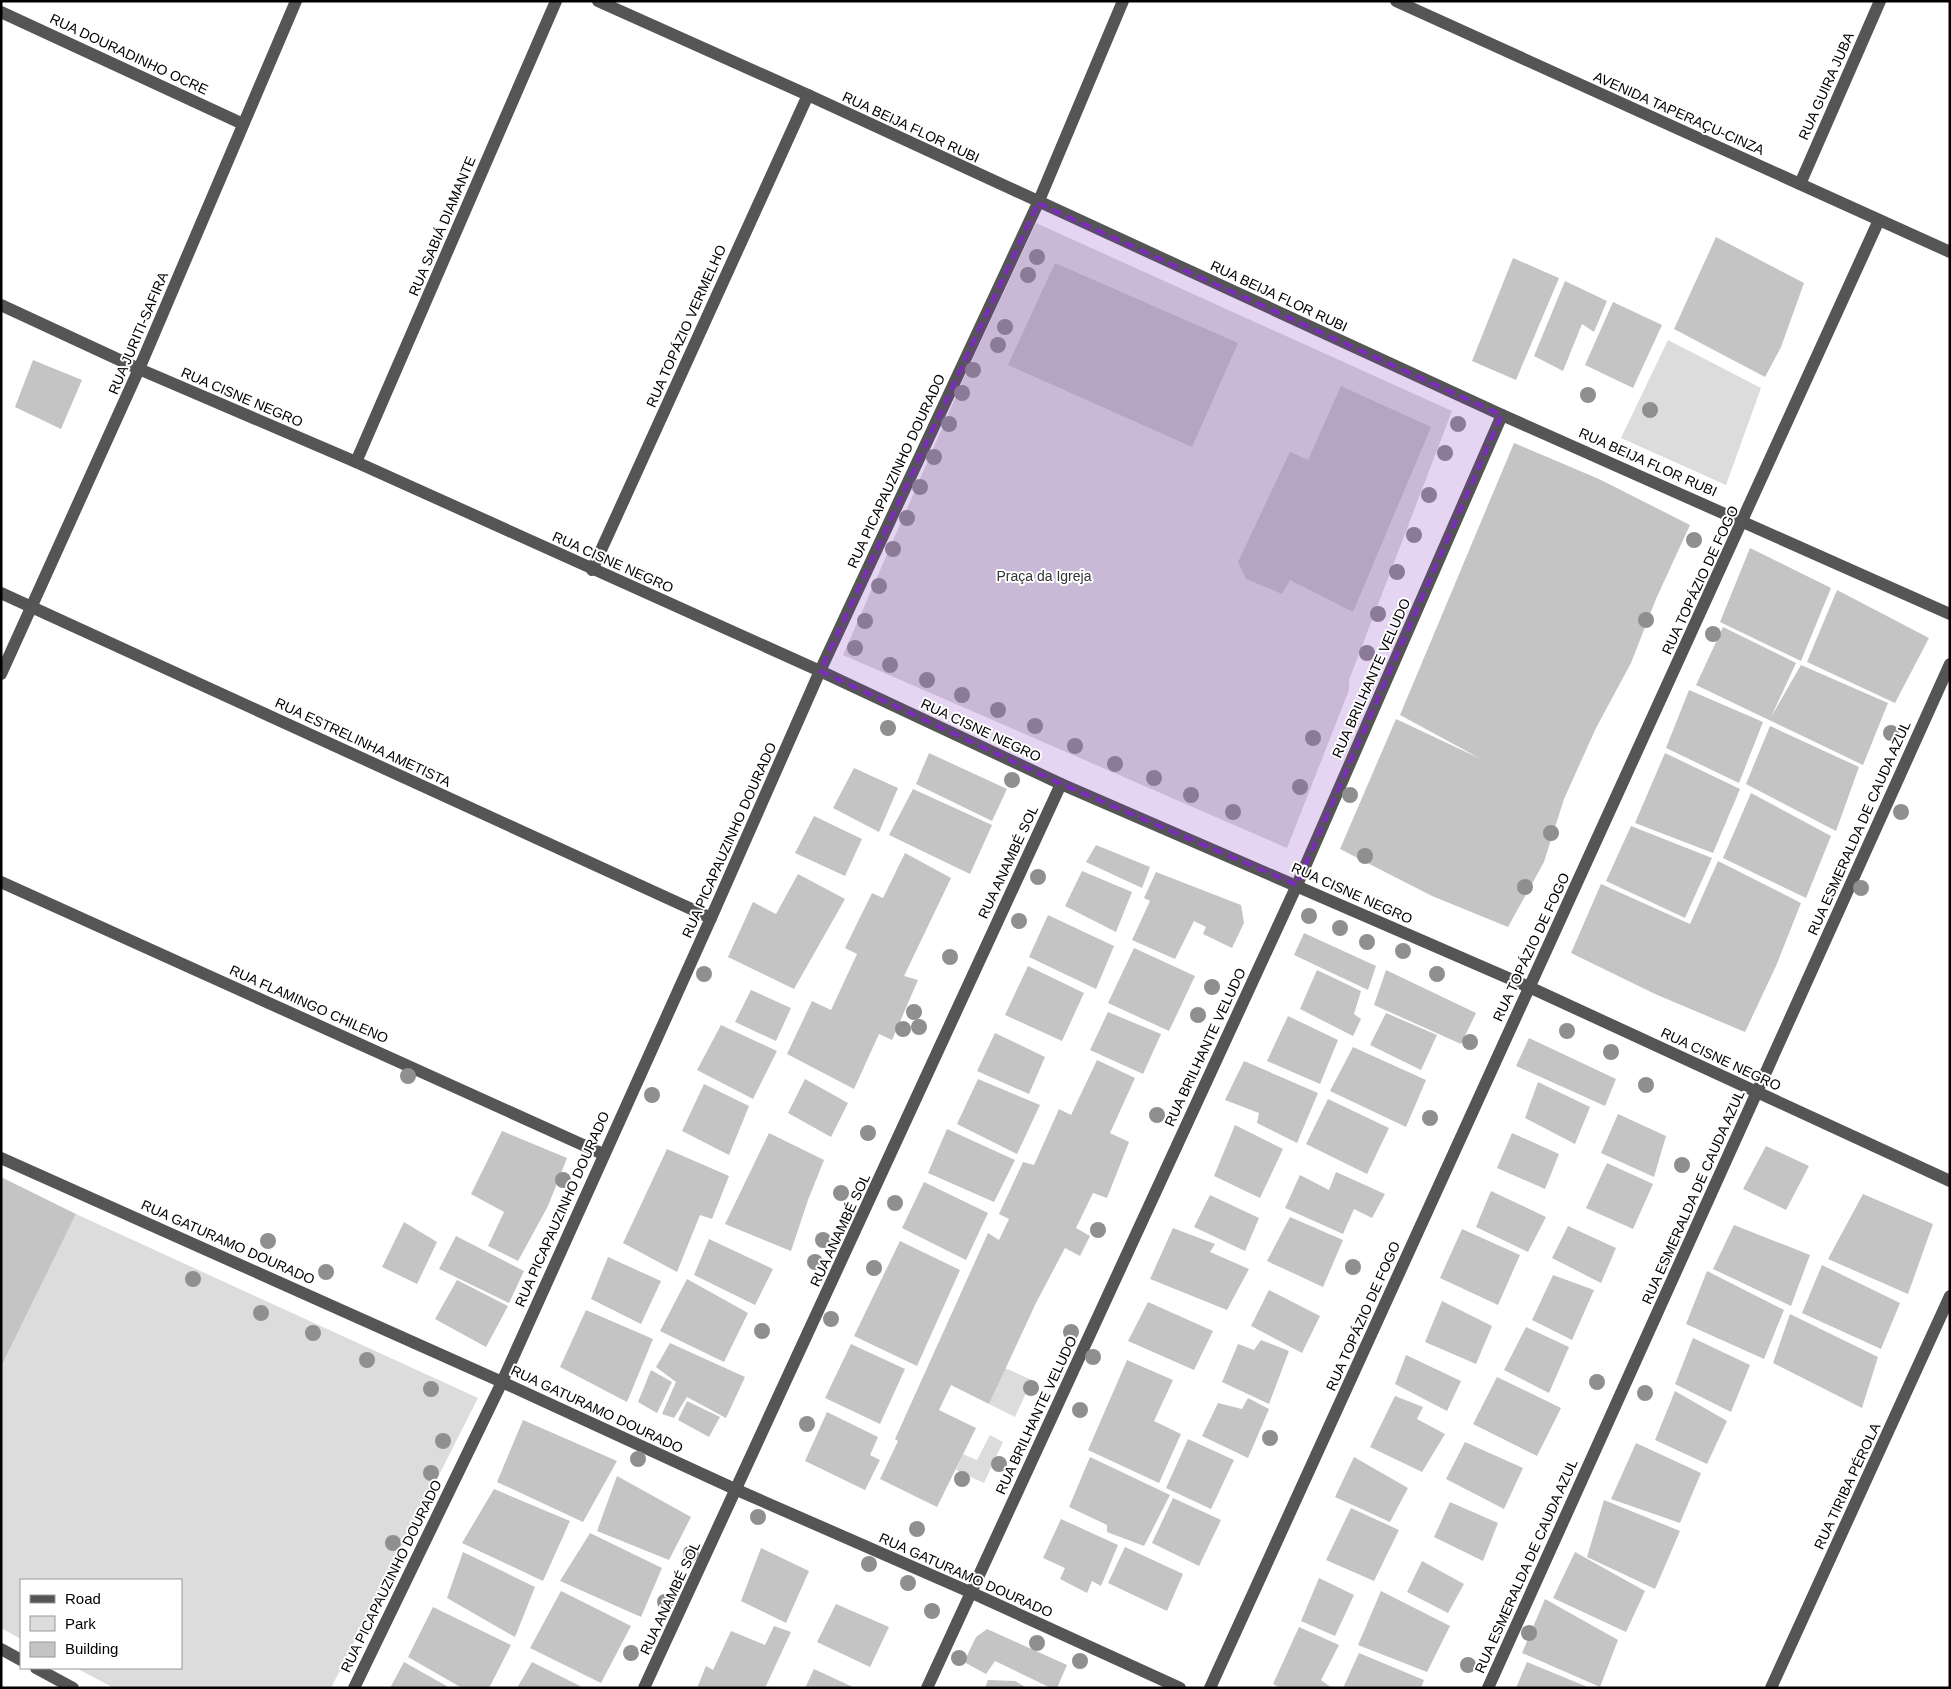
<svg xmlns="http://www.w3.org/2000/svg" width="1951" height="1689" font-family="Arial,sans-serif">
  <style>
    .green { fill: #dcdcdc }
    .building { fill: #c4c4c4 }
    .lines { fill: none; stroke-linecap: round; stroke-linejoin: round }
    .minor { stroke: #555; stroke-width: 12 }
    .tree { fill: #8f8f8f }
    .marked { fill: #7b2cbf; fill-opacity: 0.2; stroke: #7b2cbf; stroke-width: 4; stroke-dasharray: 10 6; stroke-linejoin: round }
    .labels { text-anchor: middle; stroke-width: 4; stroke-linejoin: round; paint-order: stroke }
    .street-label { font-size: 14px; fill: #000; stroke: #fff }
    .park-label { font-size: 14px; fill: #333; stroke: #fff }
  </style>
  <rect width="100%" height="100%" fill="#fff"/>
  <g class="green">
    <polygon points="1036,223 1452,411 1349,680 1349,690 1287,848 843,655 971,362"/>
    <polygon points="1668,340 1761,388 1726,485 1621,438"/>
    <polygon points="76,1214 478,1398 331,1688 114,1688 76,1668 181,1668 181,1580 21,1580 21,1639 1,1628 1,1367"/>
    <polygon points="1005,1368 1032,1380 1015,1417 989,1404"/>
    <polygon points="990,1435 1003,1442 984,1483 956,1470 963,1454 977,1460"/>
  </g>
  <g class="building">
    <polygon points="1716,237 1804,283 1781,347 1765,377 1674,329"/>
    <polygon points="1513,258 1559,278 1516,380 1472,361"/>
    <polygon points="1055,263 1238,343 1192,447 1008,365"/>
    <polygon points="1565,281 1607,301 1594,332 1582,324 1563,371 1534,356"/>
    <polygon points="1613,302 1662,325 1633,388 1585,365"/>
    <polygon points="33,360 82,380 61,429 15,407"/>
    <polygon points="1341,386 1431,427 1353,612 1290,580 1282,594 1246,579 1238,562 1290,452 1308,460"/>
    <polygon points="1514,443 1599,479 1690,525 1656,599 1631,663 1596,728 1564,799 1544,862 1508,927 1432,896 1340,849 1396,719 1481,759 1400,715"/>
    <polygon points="1750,548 1831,588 1801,661 1720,622"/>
    <polygon points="1837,590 1929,638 1895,703 1807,662"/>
    <polygon points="1723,627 1796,663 1771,717 1801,665 1888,703 1863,765 1696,685"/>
    <polygon points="1689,690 1763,722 1739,783 1666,748"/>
    <polygon points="1770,726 1859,767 1836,831 1746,784"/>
    <polygon points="929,753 1007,789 992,821 916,784"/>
    <polygon points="1665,753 1740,789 1713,853 1635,823"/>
    <polygon points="854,768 898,788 879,832 833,808"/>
    <polygon points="913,789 992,825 970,874 889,835"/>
    <polygon points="1751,793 1831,836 1806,898 1723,858"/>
    <polygon points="814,816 862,839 845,876 795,853"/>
    <polygon points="1631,826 1712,858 1685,918 1606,881"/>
    <polygon points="1096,845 1150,867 1142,888 1086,862"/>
    <polygon points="905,853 951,878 904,976 918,980 892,1040 879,1034 854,1089 787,1054 812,1001 831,1010 857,954 845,948 872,893 883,898"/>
    <polygon points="1718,861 1801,903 1776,966 1745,1032 1655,994 1571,953 1601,884 1690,924"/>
    <polygon points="1082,871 1132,892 1116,932 1065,906"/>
    <polygon points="1156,872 1241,905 1244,923 1232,948 1203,934 1206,927 1194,921 1175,959 1132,940 1150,901 1144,898"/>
    <polygon points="798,874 845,899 794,989 728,957 753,902 776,914"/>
    <polygon points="1048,915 1114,946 1096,989 1029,957"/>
    <polygon points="1304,933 1376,966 1368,990 1294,955"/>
    <polygon points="1134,948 1195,976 1169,1031 1108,1003"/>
    <polygon points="1028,966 1084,993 1062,1041 1005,1015"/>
    <polygon points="1317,970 1361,991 1354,1014 1361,1019 1353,1036 1300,1009"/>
    <polygon points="1386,970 1476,1013 1461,1044 1374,1005"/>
    <polygon points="751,990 791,1008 776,1041 735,1022"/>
    <polygon points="1108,1012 1161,1034 1143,1074 1090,1050"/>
    <polygon points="1386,1013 1437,1035 1421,1070 1370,1045"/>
    <polygon points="1288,1016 1338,1040 1320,1084 1267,1061"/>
    <polygon points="721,1025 777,1051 753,1099 697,1070"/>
    <polygon points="995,1033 1045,1057 1029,1094 977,1071"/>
    <polygon points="1529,1038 1616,1079 1605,1106 1516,1066"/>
    <polygon points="1353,1047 1426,1080 1406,1127 1330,1091"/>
    <polygon points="1097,1060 1135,1078 1110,1133 1129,1142 1107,1198 1093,1193 1076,1228 1090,1236 1080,1256 1065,1248 1036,1303 989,1404 951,1385 939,1410 976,1428 937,1507 880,1479 898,1441 895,1439 988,1233 999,1240 1009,1219 999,1214 1023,1162 1034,1165 1059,1109 1071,1115"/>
    <polygon points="1244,1061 1318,1093 1297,1143 1257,1123 1259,1113 1225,1100"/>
    <polygon points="805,1079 848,1103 831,1137 788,1113"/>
    <polygon points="978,1079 1040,1105 1017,1154 957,1124"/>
    <polygon points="1538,1082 1590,1107 1575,1144 1525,1118"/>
    <polygon points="704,1084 749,1106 729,1155 682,1131"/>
    <polygon points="1328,1099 1389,1128 1367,1174 1306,1144"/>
    <polygon points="1618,1114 1666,1136 1654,1177 1601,1153"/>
    <polygon points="1235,1125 1283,1149 1260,1198 1214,1176"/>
    <polygon points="947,1129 1015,1160 994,1202 928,1173"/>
    <polygon points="502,1131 567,1158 548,1206 518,1261 488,1246 504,1212 471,1194"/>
    <polygon points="769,1133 824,1160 808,1200 791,1251 725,1224"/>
    <polygon points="1512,1133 1559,1154 1545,1189 1497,1168"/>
    <polygon points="1766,1146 1809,1166 1786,1210 1743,1189"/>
    <polygon points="667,1149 729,1176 712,1219 700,1215 677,1272 623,1243"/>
    <polygon points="1607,1163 1653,1184 1633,1229 1586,1208"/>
    <polygon points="1336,1172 1385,1194 1372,1218 1354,1209 1343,1234 1285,1208 1300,1175 1329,1190"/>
    <polygon points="1,1177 76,1214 1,1367"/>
    <polygon points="924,1182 988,1213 966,1260 902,1228"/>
    <polygon points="1491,1191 1546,1217 1528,1252 1476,1227"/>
    <polygon points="1863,1194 1933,1224 1908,1294 1828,1259"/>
    <polygon points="1210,1195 1259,1218 1245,1251 1194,1227"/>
    <polygon points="1290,1217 1343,1240 1323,1287 1267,1261"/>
    <polygon points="404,1222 437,1242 417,1284 382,1267"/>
    <polygon points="1734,1225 1810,1255 1791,1306 1713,1269"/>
    <polygon points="1568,1226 1616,1248 1601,1283 1552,1258"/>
    <polygon points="1173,1228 1215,1244 1210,1252 1249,1269 1227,1310 1150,1279"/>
    <polygon points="1462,1229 1520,1255 1498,1305 1440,1278"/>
    <polygon points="456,1236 524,1271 509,1303 439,1269"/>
    <polygon points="709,1239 773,1269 755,1305 694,1275"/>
    <polygon points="900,1241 960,1270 917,1366 854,1336"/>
    <polygon points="608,1257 661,1281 641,1324 591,1299"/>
    <polygon points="1822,1265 1900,1303 1881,1349 1802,1313"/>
    <polygon points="1707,1271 1784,1310 1764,1359 1686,1324"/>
    <polygon points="1553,1275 1594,1290 1572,1340 1532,1320"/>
    <polygon points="687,1279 748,1313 724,1362 660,1331"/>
    <polygon points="457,1280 508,1306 486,1347 435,1319"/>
    <polygon points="1269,1290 1320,1316 1302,1353 1251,1326"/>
    <polygon points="1442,1301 1492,1326 1476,1364 1425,1342"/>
    <polygon points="1148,1302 1213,1331 1194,1370 1128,1341"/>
    <polygon points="586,1310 653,1339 627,1402 560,1367"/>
    <polygon points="1790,1314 1878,1357 1862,1408 1773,1363"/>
    <polygon points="1526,1327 1569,1347 1549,1393 1504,1370"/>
    <polygon points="1693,1338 1750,1365 1731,1412 1675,1384"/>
    <polygon points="1261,1340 1289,1351 1269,1404 1222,1382 1238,1344 1254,1350"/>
    <polygon points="670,1343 745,1377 726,1418 687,1397 674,1418 662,1414 676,1382 656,1367"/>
    <polygon points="851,1344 905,1369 880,1424 825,1398"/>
    <polygon points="1406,1355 1461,1381 1447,1411 1395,1384"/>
    <polygon points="1127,1360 1173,1380 1154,1421 1181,1434 1159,1483 1088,1450"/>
    <polygon points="651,1370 672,1382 657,1413 638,1402"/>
    <polygon points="1497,1377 1561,1408 1537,1456 1473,1424"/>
    <polygon points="1675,1391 1727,1421 1707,1464 1655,1440"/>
    <polygon points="1395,1396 1423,1407 1417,1419 1445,1434 1422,1472 1370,1447"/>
    <polygon points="1248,1398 1269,1409 1248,1458 1202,1436 1218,1403 1242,1409"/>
    <polygon points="687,1401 720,1417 709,1437 678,1420"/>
    <polygon points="827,1412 878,1437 870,1455 880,1460 865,1490 805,1461"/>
    <polygon points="523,1420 617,1461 583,1522 497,1482"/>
    <polygon points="1188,1439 1234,1460 1211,1509 1166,1488"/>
    <polygon points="1465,1442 1523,1468 1504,1509 1446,1479"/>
    <polygon points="1636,1443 1701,1473 1680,1523 1611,1499"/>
    <polygon points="1090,1457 1170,1495 1144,1546 1107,1532 1107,1525 1069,1507"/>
    <polygon points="1354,1457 1408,1488 1390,1522 1335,1497"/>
    <polygon points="617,1476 691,1517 669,1560 597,1531"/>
    <polygon points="494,1489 570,1521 543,1581 462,1543"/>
    <polygon points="1173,1498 1221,1520 1199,1566 1152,1543"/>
    <polygon points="1604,1500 1680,1531 1655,1589 1587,1557"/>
    <polygon points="1450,1502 1498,1523 1483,1561 1434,1537"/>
    <polygon points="1351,1508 1399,1530 1374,1581 1326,1560"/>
    <polygon points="1061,1519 1118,1545 1101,1586 1092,1581 1087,1593 1060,1579 1065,1568 1043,1558"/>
    <polygon points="590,1533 662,1568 641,1617 560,1581"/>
    <polygon points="1125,1547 1183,1574 1167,1611 1108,1583"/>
    <polygon points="761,1548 809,1571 786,1623 741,1601"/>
    <polygon points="463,1552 535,1587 515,1637 447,1598"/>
    <polygon points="1575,1552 1645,1591 1626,1632 1553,1598"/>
    <polygon points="1422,1561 1464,1584 1448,1613 1407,1592"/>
    <polygon points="1319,1578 1354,1595 1335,1636 1301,1621"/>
    <polygon points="561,1591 631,1626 601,1683 530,1648"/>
    <polygon points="1381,1591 1450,1626 1427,1672 1358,1645"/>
    <polygon points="1545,1599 1618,1640 1600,1687 1522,1653"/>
    <polygon points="836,1604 889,1627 870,1667 817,1642"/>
    <polygon points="433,1607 511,1645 489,1688 462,1688 408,1657"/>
    <polygon points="774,1626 791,1632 765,1688 697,1688 706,1666 713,1670 731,1631 765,1645"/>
    <polygon points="1299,1627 1339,1645 1321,1680 1332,1688 1281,1688 1273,1684"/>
    <polygon points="987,1629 1067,1665 1057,1688 1051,1688 995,1661 986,1674 964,1662 976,1637"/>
    <polygon points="1359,1653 1424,1680 1421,1688 1343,1688"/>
    <polygon points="404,1662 450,1688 390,1688"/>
    <polygon points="532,1662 584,1688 517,1688"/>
    <polygon points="1527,1662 1590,1688 1516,1688"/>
    <polygon points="814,1669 855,1688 805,1688"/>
    <polygon points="988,1680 1015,1681 1027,1688 985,1688"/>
  </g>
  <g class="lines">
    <g class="minor">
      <polyline points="598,1 808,95 1502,415 1950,614"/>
      <polyline points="1396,1 1950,252"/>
      <polyline points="1,12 243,124"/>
      <polyline points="1800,184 1880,1"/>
      <polyline points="1,305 139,369 356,462 820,671 1061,784 1529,987 1950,1181"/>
      <polyline points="356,462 556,1"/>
      <polyline points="592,570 808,95"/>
      <polyline points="1,593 711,918"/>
      <polyline points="1,674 139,369 296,1"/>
      <polyline points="1,882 603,1154"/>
      <polyline points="1,1158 502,1382 737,1490 970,1592 1180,1688"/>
      <polyline points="1,1649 21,1660"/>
      <polyline points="36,1668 73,1688"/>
      <polyline points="354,1688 502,1382 711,918 820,671 1038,203 1123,1"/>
      <polyline points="644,1688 1061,784"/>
      <polyline points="927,1688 1297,885 1502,415"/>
      <polyline points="1210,1688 1879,220"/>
      <polyline points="1488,1688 1950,664"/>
      <polyline points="1771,1688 1950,1296"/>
    </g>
  </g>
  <g class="tree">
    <circle cx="1037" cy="257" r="8"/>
    <circle cx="1028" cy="275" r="8"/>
    <circle cx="1005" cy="327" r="8"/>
    <circle cx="998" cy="345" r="8"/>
    <circle cx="973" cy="370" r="8"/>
    <circle cx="962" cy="393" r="8"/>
    <circle cx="1588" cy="395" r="8"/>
    <circle cx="1650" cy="410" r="8"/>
    <circle cx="949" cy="424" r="8"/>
    <circle cx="1458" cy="424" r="8"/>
    <circle cx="1445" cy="453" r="8"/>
    <circle cx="934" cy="457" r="8"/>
    <circle cx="920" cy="487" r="8"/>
    <circle cx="1429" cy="495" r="8"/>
    <circle cx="907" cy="518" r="8"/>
    <circle cx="1414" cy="535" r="8"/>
    <circle cx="1694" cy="540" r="8"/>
    <circle cx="893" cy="549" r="8"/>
    <circle cx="1397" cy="572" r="8"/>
    <circle cx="879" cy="586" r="8"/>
    <circle cx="1378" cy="614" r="8"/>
    <circle cx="1646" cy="620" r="8"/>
    <circle cx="865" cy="621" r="8"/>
    <circle cx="1713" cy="634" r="8"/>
    <circle cx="855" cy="648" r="8"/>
    <circle cx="1367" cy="653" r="8"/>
    <circle cx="890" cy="665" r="8"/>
    <circle cx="927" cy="680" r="8"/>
    <circle cx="962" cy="695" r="8"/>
    <circle cx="998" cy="710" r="8"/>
    <circle cx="1035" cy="726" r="8"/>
    <circle cx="888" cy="728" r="8"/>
    <circle cx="1891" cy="733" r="8"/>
    <circle cx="1313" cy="738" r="8"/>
    <circle cx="1075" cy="746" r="8"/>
    <circle cx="1115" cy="764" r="8"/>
    <circle cx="1154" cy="778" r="8"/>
    <circle cx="1012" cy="780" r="8"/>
    <circle cx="1300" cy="787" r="8"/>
    <circle cx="1191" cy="795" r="8"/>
    <circle cx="1350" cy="795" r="8"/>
    <circle cx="1233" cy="812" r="8"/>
    <circle cx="1901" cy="812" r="8"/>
    <circle cx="1551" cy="833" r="8"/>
    <circle cx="1365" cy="856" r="8"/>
    <circle cx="1038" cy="877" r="8"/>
    <circle cx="1525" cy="887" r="8"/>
    <circle cx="1861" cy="888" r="8"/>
    <circle cx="1309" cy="916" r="8"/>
    <circle cx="1019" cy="921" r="8"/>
    <circle cx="1340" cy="928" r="8"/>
    <circle cx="1367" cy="942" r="8"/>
    <circle cx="1403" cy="951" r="8"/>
    <circle cx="950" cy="957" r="8"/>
    <circle cx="704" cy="974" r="8"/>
    <circle cx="1437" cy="974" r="8"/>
    <circle cx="1212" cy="987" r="8"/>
    <circle cx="914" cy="1012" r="8"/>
    <circle cx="1198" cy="1015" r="8"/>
    <circle cx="919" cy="1027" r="8"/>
    <circle cx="903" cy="1029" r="8"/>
    <circle cx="1567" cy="1031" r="8"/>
    <circle cx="1470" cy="1042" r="8"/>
    <circle cx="1611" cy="1052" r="8"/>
    <circle cx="408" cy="1076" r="8"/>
    <circle cx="1646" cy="1085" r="8"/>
    <circle cx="652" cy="1095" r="8"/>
    <circle cx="1157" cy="1115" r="8"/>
    <circle cx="1430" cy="1118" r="8"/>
    <circle cx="868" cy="1133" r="8"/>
    <circle cx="1682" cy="1165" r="8"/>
    <circle cx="563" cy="1180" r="8"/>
    <circle cx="841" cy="1193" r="8"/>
    <circle cx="895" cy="1203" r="8"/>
    <circle cx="1098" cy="1230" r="8"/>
    <circle cx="823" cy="1240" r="8"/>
    <circle cx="268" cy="1241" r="8"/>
    <circle cx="815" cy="1262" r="8"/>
    <circle cx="1353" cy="1267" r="8"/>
    <circle cx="874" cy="1268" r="8"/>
    <circle cx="326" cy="1272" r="8"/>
    <circle cx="193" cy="1279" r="8"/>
    <circle cx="261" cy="1313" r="8"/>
    <circle cx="831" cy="1319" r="8"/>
    <circle cx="762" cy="1331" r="8"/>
    <circle cx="1071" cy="1332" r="8"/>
    <circle cx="313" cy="1333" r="8"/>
    <circle cx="1093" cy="1357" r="8"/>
    <circle cx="367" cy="1360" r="8"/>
    <circle cx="1597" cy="1382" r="8"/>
    <circle cx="1031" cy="1388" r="8"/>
    <circle cx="431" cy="1389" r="8"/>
    <circle cx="1645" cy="1393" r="8"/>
    <circle cx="1080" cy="1410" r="8"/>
    <circle cx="807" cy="1424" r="8"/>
    <circle cx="1270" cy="1438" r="8"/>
    <circle cx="443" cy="1441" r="8"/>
    <circle cx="638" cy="1459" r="8"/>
    <circle cx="999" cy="1464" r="8"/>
    <circle cx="431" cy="1473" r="8"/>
    <circle cx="962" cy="1479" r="8"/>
    <circle cx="758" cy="1517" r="8"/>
    <circle cx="917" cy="1529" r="8"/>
    <circle cx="393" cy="1543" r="8"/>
    <circle cx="691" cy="1553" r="8"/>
    <circle cx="869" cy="1564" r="8"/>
    <circle cx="908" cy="1583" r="8"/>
    <circle cx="665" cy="1602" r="8"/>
    <circle cx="932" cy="1611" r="8"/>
    <circle cx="1529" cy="1633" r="8"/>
    <circle cx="1037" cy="1643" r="8"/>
    <circle cx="631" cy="1653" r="8"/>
    <circle cx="959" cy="1658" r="8"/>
    <circle cx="1080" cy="1661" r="8"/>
    <circle cx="1468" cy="1665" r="8"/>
  </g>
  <path class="marked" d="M 1038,203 L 1502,415 L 1297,885 L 1061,784 L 820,671 Z"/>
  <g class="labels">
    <g class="street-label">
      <text transform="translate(129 54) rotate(25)" y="5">RUA DOURADINHO OCRE</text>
      <text transform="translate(1826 86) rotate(-66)" y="5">RUA GUIRA JUBA</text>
      <text transform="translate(1679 113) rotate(24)" y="5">AVENIDA TAPERAÇU-CINZA</text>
      <text transform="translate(911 127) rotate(25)" y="5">RUA BEIJA FLOR RUBI</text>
      <text transform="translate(442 226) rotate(-67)" y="5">RUA SABIÁ DIAMANTE</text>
      <text transform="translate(1279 296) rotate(25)" y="5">RUA BEIJA FLOR RUBI</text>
      <text transform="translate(686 326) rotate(-66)" y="5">RUA TOPÁZIO VERMELHO</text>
      <text transform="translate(138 333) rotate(-67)" y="5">RUA JURITI-SAFIRA</text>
      <text transform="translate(242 397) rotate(23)" y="5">RUA CISNE NEGRO</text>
      <text transform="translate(1648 462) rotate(24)" y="5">RUA BEIJA FLOR RUBI</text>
      <text transform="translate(896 471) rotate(-65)" y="5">RUA PICAPAUZINHO DOURADO</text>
      <text transform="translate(613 562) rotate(24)" y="5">RUA CISNE NEGRO</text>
      <text transform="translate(1700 580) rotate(-65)" y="5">RUA TOPÁZIO DE FOGO</text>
      <text transform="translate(1371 678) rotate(-66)" y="5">RUA BRILHANTE VELUDO</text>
      <text transform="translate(981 730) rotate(25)" y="5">RUA CISNE NEGRO</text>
      <text transform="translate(363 742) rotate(25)" y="5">RUA ESTRELINHA AMETISTA</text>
      <text transform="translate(1859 828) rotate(-66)" y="5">RUA ESMERALDA DE CAUDA AZUL</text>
      <text transform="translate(729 840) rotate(-66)" y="5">RUA PICAPAUZINHO DOURADO</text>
      <text transform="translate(1008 862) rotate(-65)" y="5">RUA ANAMBÉ SOL</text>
      <text transform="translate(1352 893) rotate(24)" y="5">RUA CISNE NEGRO</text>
      <text transform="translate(1531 947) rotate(-65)" y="5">RUA TOPÁZIO DE FOGO</text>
      <text transform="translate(309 1004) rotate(24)" y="5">RUA FLAMINGO CHILENO</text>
      <text transform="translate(1205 1047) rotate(-65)" y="5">RUA BRILHANTE VELUDO</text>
      <text transform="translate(1721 1059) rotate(25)" y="5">RUA CISNE NEGRO</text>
      <text transform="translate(1693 1197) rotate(-66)" y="5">RUA ESMERALDA DE CAUDA AZUL</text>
      <text transform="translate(562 1209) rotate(-66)" y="5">RUA PICAPAUZINHO DOURADO</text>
      <text transform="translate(840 1230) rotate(-65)" y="5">RUA ANAMBÉ SOL</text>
      <text transform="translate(228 1242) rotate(24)" y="5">RUA GATURAMO DOURADO</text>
      <text transform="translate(1363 1316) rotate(-66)" y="5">RUA TOPÁZIO DE FOGO</text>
      <text transform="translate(597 1409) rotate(25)" y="5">RUA GATURAMO DOURADO</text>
      <text transform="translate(1036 1415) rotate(-65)" y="5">RUA BRILHANTE VELUDO</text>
      <text transform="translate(1847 1486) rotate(-65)" y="5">RUA TIRIBA PÉROLA</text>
      <text transform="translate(1526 1566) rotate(-66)" y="5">RUA ESMERALDA DE CAUDA AZUL</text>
      <text transform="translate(966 1575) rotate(24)" y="5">RUA GATURAMO DOURADO</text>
      <text transform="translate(391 1576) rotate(-64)" y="5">RUA PICAPAUZINHO DOURADO</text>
      <text transform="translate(670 1598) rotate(-65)" y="5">RUA ANAMBÉ SOL</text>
    </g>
    <g class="park-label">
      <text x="1044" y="581">Praça da Igreja</text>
    </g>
  </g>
  <rect width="1951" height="1689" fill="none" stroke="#000000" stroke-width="5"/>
  <rect x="20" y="1579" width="162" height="90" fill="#ffffff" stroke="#999999"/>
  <rect x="30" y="1595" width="25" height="8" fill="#555555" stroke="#999999"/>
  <text x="65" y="1604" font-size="15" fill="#000000">Road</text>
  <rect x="30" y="1616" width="25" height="15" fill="#dcdcdc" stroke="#999999"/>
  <text x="65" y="1629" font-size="15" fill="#000000">Park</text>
  <rect x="30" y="1642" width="25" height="15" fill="#c4c4c4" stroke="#999999"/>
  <text x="65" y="1654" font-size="15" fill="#000000">Building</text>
</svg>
